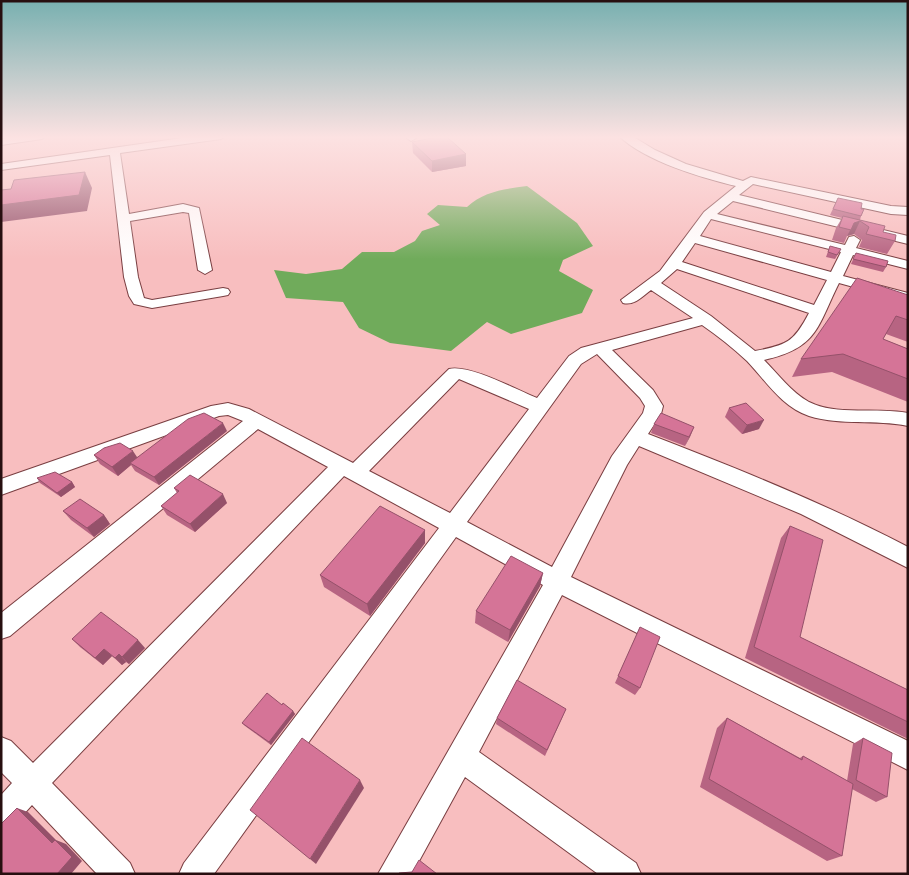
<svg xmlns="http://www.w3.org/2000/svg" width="909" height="875" font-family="Montserrat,sans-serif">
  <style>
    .water { fill: #70ab5b }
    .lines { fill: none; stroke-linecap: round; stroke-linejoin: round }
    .minor-casing { stroke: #793e41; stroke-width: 2 }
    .minor { fill: #fff; fill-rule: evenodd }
    .wall { fill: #b76482 }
    .shaded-wall { fill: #95516a }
    .building { fill: #d57497; stroke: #95516a }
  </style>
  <rect width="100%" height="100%" fill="#f8bebf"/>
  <path class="water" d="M 527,186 L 577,223 L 593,246 L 563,260 L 559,271 L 593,290 L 582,313 L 511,334 L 487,322 L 451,351 L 390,343 L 359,328 L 343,302 L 286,298 L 274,270 L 306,274 L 342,269 L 362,252 L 394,252 L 415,241 L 422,231 L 440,225 L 427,214 L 438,205 L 467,207 C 484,191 505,189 527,186 Z"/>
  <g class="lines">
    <defs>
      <g id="minor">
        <polygon points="18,136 47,136 42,139 1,145 1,139"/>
        <polygon points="196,136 226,136 221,139 120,153 129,214 183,204 199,208 212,270 205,274 198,270 189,213 183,212 130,221 138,277 144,298 152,300 223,288 228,289 230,292 228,295 223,296 152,308 134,304 129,296 124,277 110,155 1,170 1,164"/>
        <polygon points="404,136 415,136 416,138 411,141"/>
        <path d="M 619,136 L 632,136 L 655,150 L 686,164 L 743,181 L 751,177 L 891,206 L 908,207 L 908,215 L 891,214 L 753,184 L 739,195 L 908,236 L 908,244 L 733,201 L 717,214 L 845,245 L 849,237 L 854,236 L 860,240 L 856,248 L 908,261 L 908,269 L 853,255 L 843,276 L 908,293 L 908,302 L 839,283 C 817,327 818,348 764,360 C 778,374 791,392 809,402 C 836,416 878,407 908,413 L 908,426 C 875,419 841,426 809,416 C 782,407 766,381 747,361 C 733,348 718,336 702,325 L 612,350 L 653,390 L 663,406 L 661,414 L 648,434 C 736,468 824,503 908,547 L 908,568 L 801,514 L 639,446 L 627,465 L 571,577 L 908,741 L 908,770 L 562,595 L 479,752 L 636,863 L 641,874 L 598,874 L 465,777 L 412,874 L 378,874 L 543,585 L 456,537 L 214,874 L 179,874 L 184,863 L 439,528 L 344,476 L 52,783 L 130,863 L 135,874 L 97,874 L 32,805 L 12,827 L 1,831 L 1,795 L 12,783 L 1,772 L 1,737 L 11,741 L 33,763 L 328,467 L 258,429 L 10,636 L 1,639 L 1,613 L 243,421 L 228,415 L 219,416 L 1,495 L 1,479 L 211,406 L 228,403 L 249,409 L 353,463 L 449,369 C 469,364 517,390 537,398 L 569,356 L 581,348 L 693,318 L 651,290 C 643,296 634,306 623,303 L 621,300 L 660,271 L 704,212 L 736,186 C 702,178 645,161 619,136 ZM 711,219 L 841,252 L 831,272 L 700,236 ZM 695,243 L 827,280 L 814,305 L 682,262 ZM 677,269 L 809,313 C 794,342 787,345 755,351 L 711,316 L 661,283 ZM 597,354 L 640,398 L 645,406 L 643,413 L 612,456 L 552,567 L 467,522 L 581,364 ZM 459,379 L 529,409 L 450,513 L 369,471 Z"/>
      </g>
    </defs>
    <use href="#minor" class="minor-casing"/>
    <use href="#minor" class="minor"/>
  </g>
  <g class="wall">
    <polygon points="412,142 466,154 466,166 432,172 413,153"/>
    <polygon points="838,198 861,209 861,216 860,220 883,232 895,241 887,254 859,247 862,240 854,234 847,236 844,243 832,240 836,228 842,218 830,215"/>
    <polygon points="830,246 841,249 835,259 826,257"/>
    <polygon points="856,253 886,267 883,272 851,264"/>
    <polygon points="908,295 908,342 886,334 883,339 908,349 908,402 832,372 792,377 801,359"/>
    <polygon points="729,408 759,429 742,434 725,417"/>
    <polygon points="654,424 694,427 685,446 651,433"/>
    <polygon points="227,431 159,485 135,471 131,465 118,476 100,464 94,455 137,457"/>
    <polygon points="37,478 72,482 75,487 61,497 40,483"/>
    <polygon points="174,488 227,503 195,532 167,515 161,506 177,493"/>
    <polygon points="63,511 104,515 110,524 94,537 71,520"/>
    <polygon points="790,526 800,637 908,690 908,739 745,658 781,538"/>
    <polygon points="425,530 425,543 370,616 324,587 320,575"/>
    <polygon points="543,573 540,586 508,642 475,623 476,611"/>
    <polygon points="640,627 640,688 635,695 615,683"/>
    <polygon points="72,639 145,648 129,664 126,662 122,665 112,656 103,665 80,647"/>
    <polygon points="282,705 293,711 295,714 271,745 245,726 242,723"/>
    <polygon points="566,709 545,756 496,724 497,718"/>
    <polygon points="727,718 800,758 803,756 847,781 853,744 863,738 887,797 876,802 852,789 842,856 827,861 700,787 717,728"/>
  </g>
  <g class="shaded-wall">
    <polygon points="466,154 466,166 432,172 432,161"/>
    <polygon points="85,172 92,188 87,211 1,222 1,205"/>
    <polygon points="860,221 854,234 847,236 854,223"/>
    <polygon points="764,420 759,429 742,434 747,425"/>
    <polygon points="223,423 227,431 159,485 154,477"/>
    <polygon points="694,427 690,437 685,446 689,437"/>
    <polygon points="133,451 139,460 130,463 131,465 118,476 112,467"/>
    <polygon points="72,482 75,487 61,497 57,493"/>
    <polygon points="223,494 227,503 195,532 190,524"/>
    <polygon points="104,515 110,524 94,537 87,528"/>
    <polygon points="425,530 425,543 370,616 367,604"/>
    <polygon points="543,573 540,586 508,642 510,630"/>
    <polygon points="138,640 145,648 129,664 122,657"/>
    <polygon points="104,649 112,656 103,665 95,658"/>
    <polygon points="119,654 126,662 122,665 115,658"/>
    <polygon points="293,711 295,714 271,745 269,742"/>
    <polygon points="360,780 364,788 316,864 310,859"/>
    <polygon points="17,808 28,812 56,840 66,844 82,861 71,874 57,874 52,843"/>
  </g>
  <g class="building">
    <polygon points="442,136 446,136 466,154 432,161 412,142"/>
    <polygon points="85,172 79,195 1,205 1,190 11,189 14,180"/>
    <polygon points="838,198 862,203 861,209 864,209 861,216 833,209"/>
    <polygon points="843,216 885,226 883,232 896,235 895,241 866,234 869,227 860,221 854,223 851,230 839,227"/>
    <polygon points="830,246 841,249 837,255 828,252"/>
    <polygon points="856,253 888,261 886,267 853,259"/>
    <polygon points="857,278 908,295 908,320 896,316 883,339 908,349 908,379 843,354 801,359"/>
    <polygon points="746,403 764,420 747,425 729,408"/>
    <polygon points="204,413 223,423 154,477 130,463 188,419"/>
    <polygon points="661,413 694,427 689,437 654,424"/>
    <polygon points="120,443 133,451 112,467 94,455 104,448"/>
    <polygon points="55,472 72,482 57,493 37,478"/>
    <polygon points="190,475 223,494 190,524 161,506 179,491 174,488"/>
    <polygon points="80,499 104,515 87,528 63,511"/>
    <polygon points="380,506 425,530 367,604 320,575"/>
    <polygon points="790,526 823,540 800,637 908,690 908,722 754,647"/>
    <polygon points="511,556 543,573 510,630 476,611"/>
    <polygon points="101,612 138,640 122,657 119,654 115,658 104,649 95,658 72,639"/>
    <polygon points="640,627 660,637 640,688 618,676"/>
    <polygon points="517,680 566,709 547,750 497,718"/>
    <polygon points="267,693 282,705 283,703 293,711 269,742 242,723"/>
    <polygon points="727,718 802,760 803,756 853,784 842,856 709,779"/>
    <polygon points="302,738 360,780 310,859 250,810"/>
    <polygon points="863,738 892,753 887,797 856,780"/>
    <polygon points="17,808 52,843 55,840 72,857 57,874 1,874 1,824"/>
    <polygon points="419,860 437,874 399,874 399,873 412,872"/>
  </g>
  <linearGradient id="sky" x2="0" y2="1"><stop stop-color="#78b0b0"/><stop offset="0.53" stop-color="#fce2e2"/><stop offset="1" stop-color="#fce2e2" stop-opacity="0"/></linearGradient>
  <rect width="909" height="259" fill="url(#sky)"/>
  <rect width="909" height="875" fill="none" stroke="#270f10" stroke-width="5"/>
</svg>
